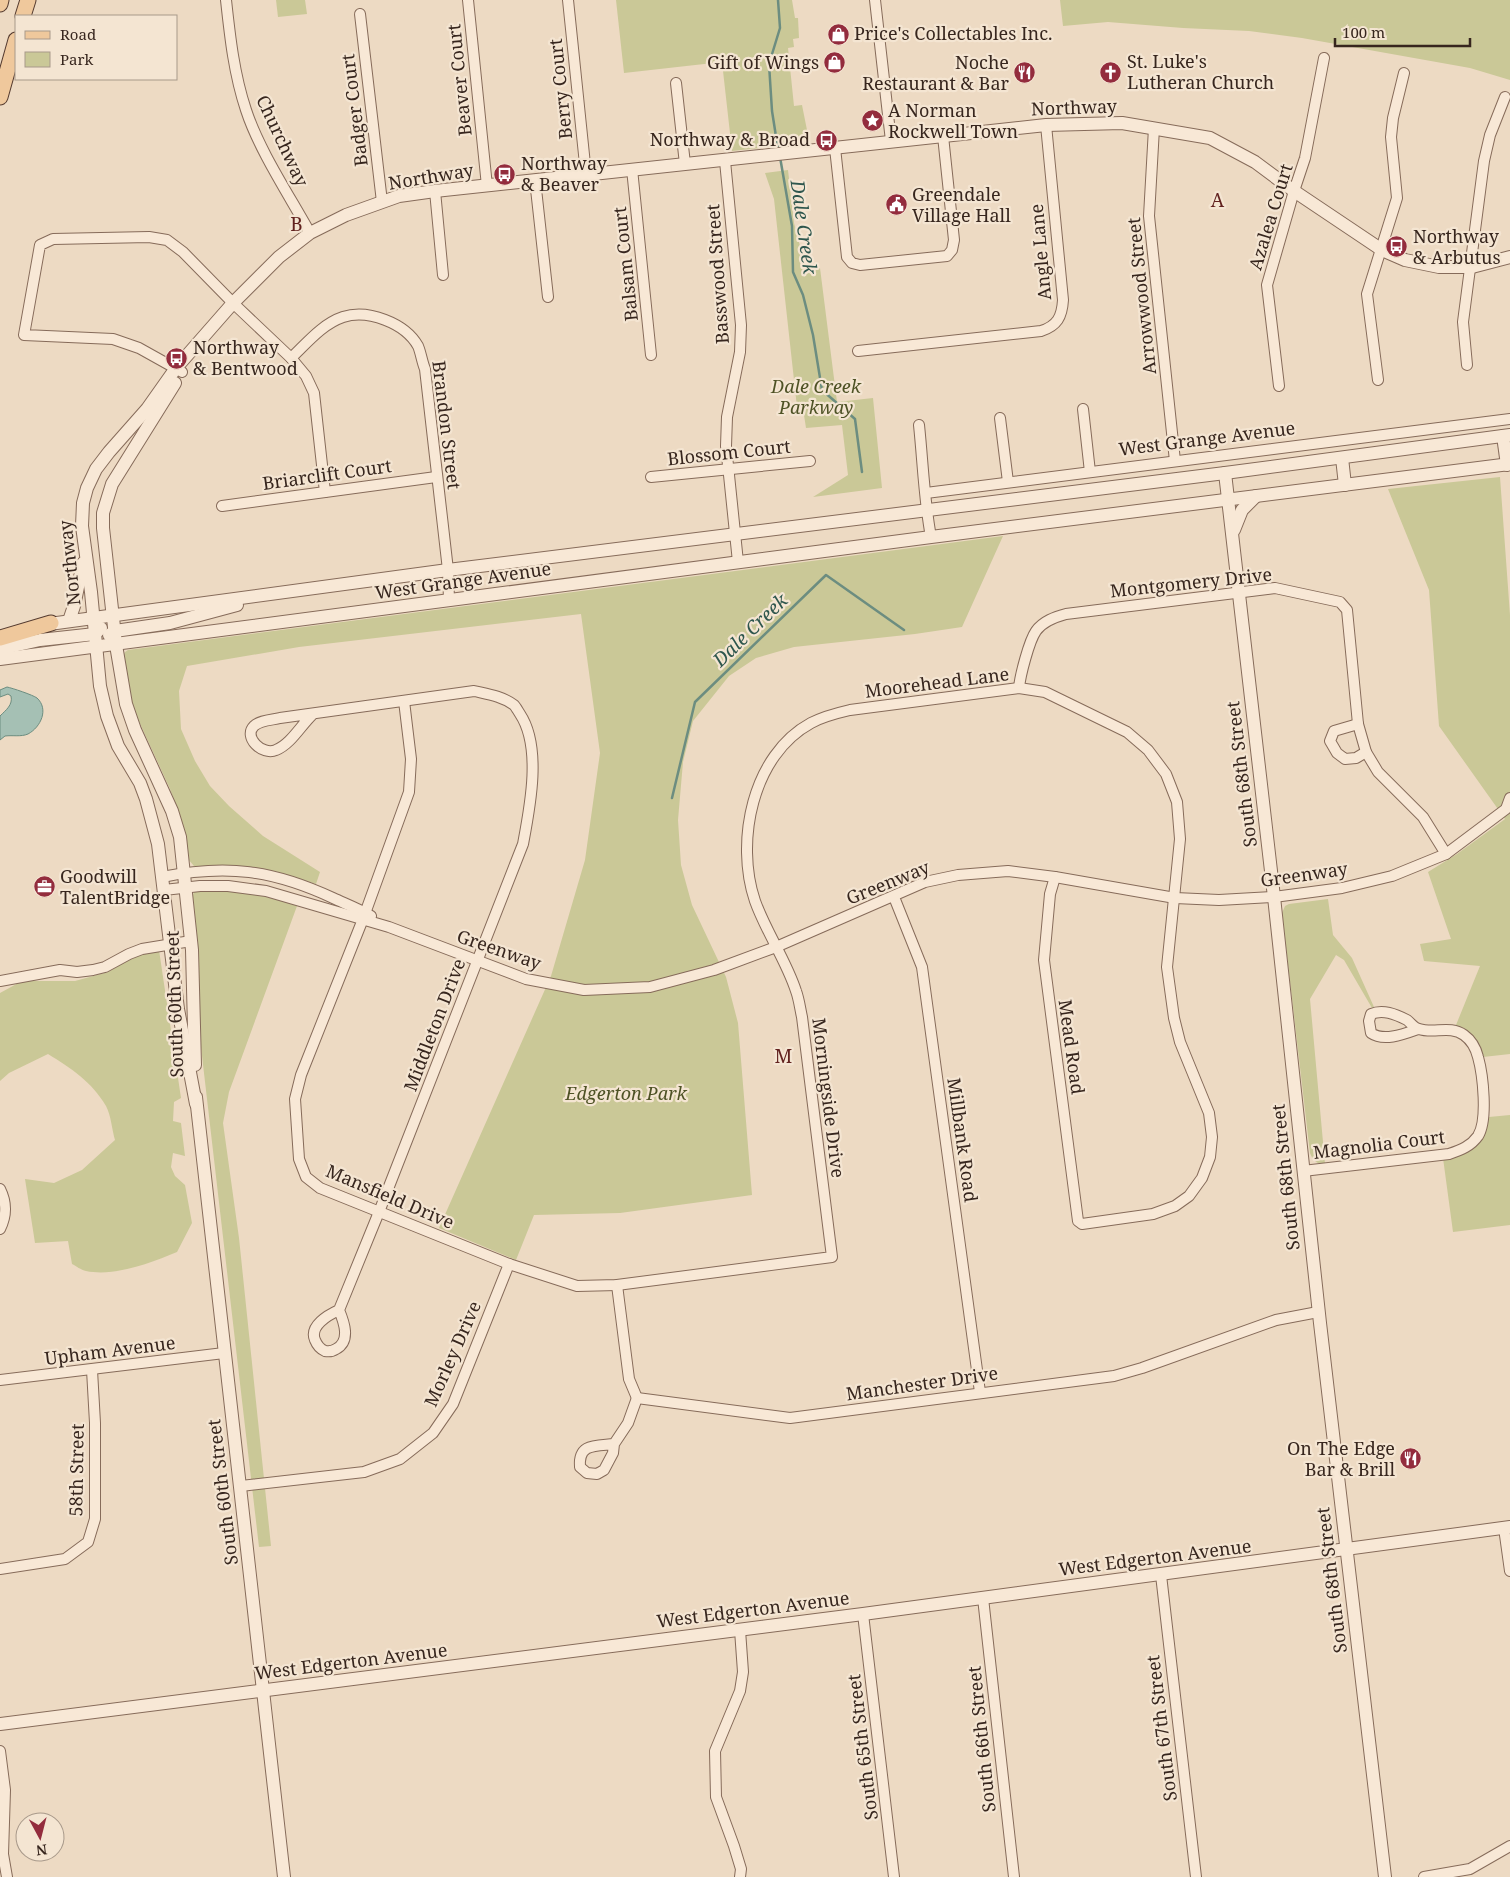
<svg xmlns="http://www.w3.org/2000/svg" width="1510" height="1877" font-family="'Noto Serif',serif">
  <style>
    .green { fill: #cac897 }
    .water { fill: #a5c0b4; stroke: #6c8d80 }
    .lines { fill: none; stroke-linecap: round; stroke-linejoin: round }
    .stream { stroke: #6c8d80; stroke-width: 2.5 }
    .minor-casing { stroke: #866b5a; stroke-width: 12 }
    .tertiary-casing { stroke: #866b5a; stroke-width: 14 }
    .primary-casing { stroke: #543a2f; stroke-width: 17 }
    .minor { stroke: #f8e8d6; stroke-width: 10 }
    .tertiary { stroke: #f8e8d6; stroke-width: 12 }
    .primary { stroke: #efc89c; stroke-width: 15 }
    .labels { text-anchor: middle; stroke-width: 4.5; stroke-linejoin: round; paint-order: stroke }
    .poi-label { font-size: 18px; fill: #37261e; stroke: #f4e5d2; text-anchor: start }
    .street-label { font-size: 18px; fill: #37261e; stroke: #f4e5d2 }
    .park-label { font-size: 18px; font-style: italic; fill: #4e5225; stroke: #f4e5d2 }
    .neighbourhood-label { font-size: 19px; letter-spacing: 1px; fill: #62221f; stroke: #f4e5d2 }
    .water-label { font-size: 19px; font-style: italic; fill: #2e564d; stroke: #f4e5d2 }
  </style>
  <rect width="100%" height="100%" fill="#eddac3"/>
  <g class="green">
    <polygon points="276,0 305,0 307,14 278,17"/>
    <polygon points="616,0 792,0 795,18 798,18 799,38 793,39 794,47 788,48 794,106 802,105 808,135 806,143 732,151 722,62 624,73"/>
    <polygon points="1060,0 1510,0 1510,80 1470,68 1302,38 1249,31 1183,28 1108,22 1063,26"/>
    <polygon points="788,170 794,223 806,269 820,268 837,402 873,398 882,488 813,497 848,475 842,425 806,428 804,415 798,416 774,199 765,173"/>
    <path d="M 1500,477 L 1510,615 L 1510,1054 L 1483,1057 C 1480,1041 1470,1032 1456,1025 L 1480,966 L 1424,961 L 1420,944 L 1451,939 L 1428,872 L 1457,854 L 1505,819 L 1439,726 L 1429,590 L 1388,489 Z"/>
    <polygon points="1003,536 962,627 915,634 794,647 756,658 729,676 693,721 683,762 678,820 681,865 692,905 726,977 738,1023 752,1195 620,1213 534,1215 516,1260 439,1228 551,976 585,860 600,753 581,614 299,647 187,666 179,691 181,729 195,761 210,786 229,806 263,836 320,872 316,884 278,872 239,866 194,866 188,859 180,816 170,789 136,715 130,698 123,657 125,652 128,650"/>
    <path d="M 201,890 C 238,890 262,894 297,906 L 229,1092 L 223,1123 L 239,1238 L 271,1546 L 259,1547 L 199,1030 L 192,897 L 194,892 Z"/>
    <path d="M 1328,899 L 1333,935 L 1352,958 L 1374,1007 L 1372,1008 L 1344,960 L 1336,955 L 1310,999 L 1325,1164 C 1317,1164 1313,1161 1310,1153 L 1282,913 L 1285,906 L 1289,904 Z"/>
    <path d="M 159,950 L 181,1098 L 174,1102 L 173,1121 L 181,1123 L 185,1156 L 173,1153 L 171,1167 L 175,1176 L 185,1185 L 192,1223 L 177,1252 C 151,1263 114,1277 86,1271 C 81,1270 76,1266 72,1264 L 68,1241 L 35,1243 L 25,1179 L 54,1183 L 82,1170 L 115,1140 C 112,1130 111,1115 106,1106 C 92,1082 71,1068 48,1054 L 9,1073 L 0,1081 L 0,993 L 22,981 L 75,981 L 108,972 L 137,955 Z"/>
    <polygon points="1510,1115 1510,1225 1453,1232 1443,1158 1486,1129 1489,1117"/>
  </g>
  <path class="water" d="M 7,687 C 12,688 33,695 37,698 C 49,709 41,727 28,734 C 21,737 13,735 5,736 L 0,740 L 0,716 C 6,710 13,705 11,696 L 8,694 L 0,697 L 0,690 Z"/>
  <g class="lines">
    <g class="stream">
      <polyline points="778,149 772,111 769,64 780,28 778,0"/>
      <polyline points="780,157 792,226 793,272 803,295 813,335 822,390 855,419 862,472"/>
      <polyline points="672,798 695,702 826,575 904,630"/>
    </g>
    <defs>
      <g id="minor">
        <path d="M 226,0 C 230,37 234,74 246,110 C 259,150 289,195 310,233"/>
        <polyline points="468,0 487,186"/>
        <polyline points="568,0 586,174"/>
        <polyline points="875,0 891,141"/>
        <polyline points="360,14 382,202"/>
        <polyline points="676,83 685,164"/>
        <polyline points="1154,128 1149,216 1175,461"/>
        <polyline points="835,148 847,257 852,263 860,265 947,256 952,250 954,240 943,136"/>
        <polyline points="725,161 741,325 740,352 727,417 726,446 738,562"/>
        <polyline points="632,169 651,355"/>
        <polyline points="535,180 548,297"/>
        <polyline points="435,191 443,275"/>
        <path d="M 858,351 L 1041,331 C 1057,326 1062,317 1063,300 L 1046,125"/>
        <path d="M 291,358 C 306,344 322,324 343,317 C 368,309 405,323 418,346 C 421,353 422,362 425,369 L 448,570 L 449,600"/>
        <polyline points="1467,365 1463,322 1484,161 1490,135 1505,97"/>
        <polyline points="182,372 139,348 113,339 24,335 40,245 53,239 149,237 167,240 183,252 233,303 291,358 306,376 314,393 325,492"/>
        <polyline points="1378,380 1367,294 1397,198 1391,137 1393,118 1404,73"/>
        <polyline points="1279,386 1267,285 1294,191 1305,158 1324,58"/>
        <polyline points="1083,409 1090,472"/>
        <polyline points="1000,418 1008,482"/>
        <path d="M 919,425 C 923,463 924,500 931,537"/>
        <polyline points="651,477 810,461"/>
        <polyline points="926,493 1510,419"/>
        <polyline points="222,506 436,477"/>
        <path d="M 1019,688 C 1020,676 1029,641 1036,631 C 1043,621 1055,617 1066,614 L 1275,588 L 1340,602 L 1347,610 L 1358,724 L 1366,752 L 1378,772 L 1423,817 L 1446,854"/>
        <path d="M 404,701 L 411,759 L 409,792 L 363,919 L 301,1075 L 295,1099 L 299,1159 L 306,1177 L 320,1188 L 509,1264 L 577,1286 L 617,1285 L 832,1257 L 802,1017 C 800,1008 799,999 796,991 C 786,960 766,932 755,901 C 735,842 752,755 811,723 C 824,716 837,713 850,710 L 1019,688 L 1045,692 L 1127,732 L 1148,750 L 1166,774 L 1177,802 L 1180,839 L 1167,967 L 1174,1018 L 1180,1042 L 1209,1113 L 1212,1137 L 1210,1157 L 1202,1178 L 1189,1196 L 1175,1206 L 1153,1214 L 1082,1224 L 1078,1221 L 1044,960 L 1050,894 L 1055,877"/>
        <path d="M 313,714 C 301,725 291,744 276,750 C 262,756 243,737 254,726 C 260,720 273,720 280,718 L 474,691 C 487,694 502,696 514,705 C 516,707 518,711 520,714 C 542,747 530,807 523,844 L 379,1212 L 339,1310 C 328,1315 309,1326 315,1340 C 317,1345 320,1349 325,1351 C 330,1352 333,1351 336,1349 C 351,1341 344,1322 339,1310"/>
        <polyline points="1358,724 1334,731 1330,741 1337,753 1345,759 1356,758 1366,752"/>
        <path d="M 162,877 C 227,864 273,870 333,898 C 346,904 359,909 371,916"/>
        <polyline points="164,890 200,886 228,886 266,891 389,927 526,979 584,990 650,987 714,970 776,947 925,882 958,875 1008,871 1055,877 1175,898 1219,900 1274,897 1342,888 1392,876 1446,854 1506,809 1510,798"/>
        <polyline points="894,897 922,967 980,1392"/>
        <polyline points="0,981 60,970 77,972 93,970 105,967 129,954 142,949 191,941"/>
        <path d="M 1303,1171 L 1449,1154 C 1461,1150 1471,1146 1478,1136 C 1488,1120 1483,1075 1478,1057 C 1476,1049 1471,1040 1464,1035 C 1450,1025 1434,1034 1419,1029 C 1414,1028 1411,1023 1407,1020 C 1395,1014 1383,1009 1371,1014 L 1369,1021 L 1371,1033 C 1384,1042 1404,1034 1418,1029"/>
        <path d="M 0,1189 C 7,1203 7,1215 0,1229"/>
        <polyline points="617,1285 629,1379 637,1398"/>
        <polyline points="0,1380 224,1353"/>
        <polyline points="637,1398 790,1418 1114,1376 1142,1368 1276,1320 1318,1312"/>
        <path d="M 614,1444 C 596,1446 578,1443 580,1467 L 587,1473 L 597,1474 L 604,1470 L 613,1453 L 614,1444 L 628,1423 L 637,1398"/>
        <polyline points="241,1486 364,1472 400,1459 433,1433 453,1404 509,1264"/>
        <polyline points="1504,1528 1510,1571"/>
        <polyline points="0,1569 65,1559 88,1542 95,1519 95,1423 92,1370"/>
        <polyline points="1161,1575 1196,1877"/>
        <polyline points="983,1598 1014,1877"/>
        <polyline points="863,1614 894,1877"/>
        <polyline points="740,1630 743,1672 740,1691 715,1751 716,1797 734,1846 741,1869 740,1877"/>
        <polyline points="0,1751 5,1790 3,1854 7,1877"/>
        <polyline points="1424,1877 1470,1869 1510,1846"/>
      </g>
      <g id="tertiary">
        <polyline points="175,383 112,484 103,513 103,528 116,645 126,704 135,730 172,811 180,837 192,950 195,1065"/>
        <polyline points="1503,436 1507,465"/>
        <polyline points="1342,458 1345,485"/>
        <polyline points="1225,473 1274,897 1320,1323 1385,1877"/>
        <polyline points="1234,530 1242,510 1256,496"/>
        <polyline points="69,621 74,606 83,563"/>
        <polyline points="42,625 448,570 1225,473 1510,435"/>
        <polyline points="109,635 115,631 170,623 237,605"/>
        <polyline points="0,649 40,640 95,634 101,628"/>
        <polyline points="0,659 931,537 1510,464"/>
        <polyline points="196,1097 284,1877"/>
        <polyline points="196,1104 178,1009 158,844 146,799 140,783 118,746 107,716 100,686 91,592 82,526 83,503 87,488 96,469 109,452 147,409 176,368 233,303 279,257 310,233 346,215 399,196 435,191 1046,125 1122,123 1210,138 1255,162 1294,191 1382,250 1405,260 1439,267 1472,267 1510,257"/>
        <polyline points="0,1724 863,1614 1510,1527"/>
      </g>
      <g id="primary">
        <polyline points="0,4 1,0"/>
        <polyline points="23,16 28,0"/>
        <polyline points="0,97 16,40"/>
        <polyline points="0,638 51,623"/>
      </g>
    </defs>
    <use href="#minor" class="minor-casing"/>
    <use href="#tertiary" class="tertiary-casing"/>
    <use href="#primary" class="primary-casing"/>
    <use href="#minor" class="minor"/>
    <use href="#tertiary" class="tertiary"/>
    <use href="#primary" class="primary"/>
  </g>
  <defs>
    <symbol id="shop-disc" viewBox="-11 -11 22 22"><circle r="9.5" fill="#932c3d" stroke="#f4e5d2"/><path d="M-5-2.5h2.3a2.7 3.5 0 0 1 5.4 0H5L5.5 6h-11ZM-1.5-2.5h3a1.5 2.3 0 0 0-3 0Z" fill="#fff"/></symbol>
    <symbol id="church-disc" viewBox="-11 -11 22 22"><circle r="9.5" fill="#932c3d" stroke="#f4e5d2"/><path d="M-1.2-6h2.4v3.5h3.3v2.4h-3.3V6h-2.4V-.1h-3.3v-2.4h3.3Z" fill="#fff"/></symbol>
    <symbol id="restaurant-disc" viewBox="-11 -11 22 22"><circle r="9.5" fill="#932c3d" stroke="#f4e5d2"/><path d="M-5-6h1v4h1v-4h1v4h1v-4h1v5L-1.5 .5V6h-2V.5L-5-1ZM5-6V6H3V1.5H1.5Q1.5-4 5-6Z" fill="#fff"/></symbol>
    <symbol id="sight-disc" viewBox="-11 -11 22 22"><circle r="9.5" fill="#932c3d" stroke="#f4e5d2"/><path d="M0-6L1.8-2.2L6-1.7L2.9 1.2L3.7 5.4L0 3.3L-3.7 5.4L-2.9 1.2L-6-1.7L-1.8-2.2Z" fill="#fff"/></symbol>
    <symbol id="bus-disc" viewBox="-11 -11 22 22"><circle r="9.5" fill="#932c3d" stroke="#f4e5d2"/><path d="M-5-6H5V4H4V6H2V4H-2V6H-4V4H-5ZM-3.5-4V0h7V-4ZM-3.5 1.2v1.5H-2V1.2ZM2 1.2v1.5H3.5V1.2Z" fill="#fff"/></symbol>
    <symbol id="civic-disc" viewBox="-11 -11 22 22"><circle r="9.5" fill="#932c3d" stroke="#f4e5d2"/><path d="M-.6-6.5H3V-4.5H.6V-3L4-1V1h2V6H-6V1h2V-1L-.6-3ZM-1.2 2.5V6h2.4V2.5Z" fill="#fff"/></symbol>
    <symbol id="office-disc" viewBox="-11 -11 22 22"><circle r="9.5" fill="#932c3d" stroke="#f4e5d2"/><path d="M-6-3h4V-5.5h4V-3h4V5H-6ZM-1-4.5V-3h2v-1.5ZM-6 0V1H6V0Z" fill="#fff"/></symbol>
  </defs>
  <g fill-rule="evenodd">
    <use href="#shop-disc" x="826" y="22" width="25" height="25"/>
    <use href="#shop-disc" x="822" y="50" width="25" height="25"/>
    <use href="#church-disc" x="1098" y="60" width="25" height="25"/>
    <use href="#restaurant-disc" x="1012" y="60" width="25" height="25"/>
    <use href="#sight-disc" x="860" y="108" width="25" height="25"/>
    <use href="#bus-disc" x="814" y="128" width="25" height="25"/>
    <use href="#bus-disc" x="492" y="162" width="25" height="25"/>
    <use href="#civic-disc" x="884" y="192" width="25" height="25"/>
    <use href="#bus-disc" x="1384" y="234" width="25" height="25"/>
    <use href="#bus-disc" x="164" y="346" width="25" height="25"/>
    <use href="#office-disc" x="32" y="874" width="25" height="25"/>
    <use href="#restaurant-disc" x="1398" y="1446" width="25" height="25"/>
  </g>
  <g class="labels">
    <g class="poi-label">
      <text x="854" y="40">Price's Collectables Inc.</text>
      <text x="1127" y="68">St. Luke's<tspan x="1127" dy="21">Lutheran Church</tspan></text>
      <text x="819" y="69" text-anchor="end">Gift of Wings</text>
      <text x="1009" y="69" text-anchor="end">Noche<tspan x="1009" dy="21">Restaurant &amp; Bar</tspan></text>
      <text x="888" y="117">A Norman<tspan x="888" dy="21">Rockwell Town</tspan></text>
      <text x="810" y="146" text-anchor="end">Northway &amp; Broad</text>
      <text x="521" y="170">Northway<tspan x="521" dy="21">&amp; Beaver</tspan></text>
      <text x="912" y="201">Greendale<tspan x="912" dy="21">Village Hall</tspan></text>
      <text x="1413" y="243">Northway<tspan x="1413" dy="21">&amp; Arbutus</tspan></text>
      <text x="193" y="354">Northway<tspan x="193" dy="21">&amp; Bentwood</tspan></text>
      <text x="60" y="883">Goodwill<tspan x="60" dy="21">TalentBridge</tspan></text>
      <text x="1395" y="1455" text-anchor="end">On The Edge<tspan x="1395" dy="21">Bar &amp; Brill</tspan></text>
    </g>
    <g class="street-label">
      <text transform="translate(460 80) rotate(-96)" y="6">Beaver Court</text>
      <text transform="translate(561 89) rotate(-96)" y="6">Berry Court</text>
      <text transform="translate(1074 108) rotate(-2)" y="6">Northway</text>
      <text transform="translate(355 110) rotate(-97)" y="6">Badger Court</text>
      <text transform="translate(282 141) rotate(65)" y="6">Churchway</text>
      <text transform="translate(431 177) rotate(-9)" y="6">Northway</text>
      <text transform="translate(1271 217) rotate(-73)" y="6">Azalea Court</text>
      <text transform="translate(1041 252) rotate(-95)" y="6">Angle Lane</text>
      <text transform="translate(626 264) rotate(-96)" y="6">Balsam Court</text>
      <text transform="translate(718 274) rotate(-94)" y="6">Basswood Street</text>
      <text transform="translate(1142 296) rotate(-96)" y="6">Arrowwood Street</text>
      <text transform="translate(446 425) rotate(83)" y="6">Brandon Street</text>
      <text transform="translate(1207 439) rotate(-7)" y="6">West Grange Avenue</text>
      <text transform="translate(729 453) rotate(-6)" y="6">Blossom Court</text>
      <text transform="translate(327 475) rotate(-8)" y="6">Briarclift Court</text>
      <text transform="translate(70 563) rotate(-96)" y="6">Northway</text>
      <text transform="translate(463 581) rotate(-8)" y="6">West Grange Avenue</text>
      <text transform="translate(1191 583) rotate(-6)" y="6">Montgomery Drive</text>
      <text transform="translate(937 683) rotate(-7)" y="6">Moorehead Lane</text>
      <text transform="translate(1242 774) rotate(-97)" y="6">South 68th Street</text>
      <text transform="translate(1304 875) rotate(-8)" y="6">Greenway</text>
      <text transform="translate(888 883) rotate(-22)" y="6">Greenway</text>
      <text transform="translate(499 950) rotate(19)" y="6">Greenway</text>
      <text transform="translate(175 1004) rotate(-92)" y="6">South 60th Street</text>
      <text transform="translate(435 1025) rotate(-69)" y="6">Middleton Drive</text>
      <text transform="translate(1071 1047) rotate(82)" y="6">Mead Road</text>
      <text transform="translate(828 1098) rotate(83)" y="6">Morningside Drive</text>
      <text transform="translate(962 1140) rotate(82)" y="6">Millbank Road</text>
      <text transform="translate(1379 1145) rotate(-7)" y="6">Magnolia Court</text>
      <text transform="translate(1286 1177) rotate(-96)" y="6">South 68th Street</text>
      <text transform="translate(390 1197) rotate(23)" y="6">Mansfield Drive</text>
      <text transform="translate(110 1351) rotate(-7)" y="6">Upham Avenue</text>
      <text transform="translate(453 1354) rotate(-66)" y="6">Morley Drive</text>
      <text transform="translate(922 1384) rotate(-8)" y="6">Manchester Drive</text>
      <text transform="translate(77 1470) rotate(-89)" y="6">58th Street</text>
      <text transform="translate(223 1492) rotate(-97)" y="6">South 60th Street</text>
      <text transform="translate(1155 1558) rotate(-7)" y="6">West Edgerton Avenue</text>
      <text transform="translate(1332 1580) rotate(-97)" y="6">South 68th Street</text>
      <text transform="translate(753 1610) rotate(-7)" y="6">West Edgerton Avenue</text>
      <text transform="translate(351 1662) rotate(-7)" y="6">West Edgerton Avenue</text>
      <text transform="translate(1162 1728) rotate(-97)" y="6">South 67th Street</text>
      <text transform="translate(982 1739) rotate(-96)" y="6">South 66th Street</text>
      <text transform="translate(863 1747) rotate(-97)" y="6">South 65th Street</text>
    </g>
    <g class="park-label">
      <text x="816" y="393">Dale Creek<tspan x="816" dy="21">Parkway</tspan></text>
      <text x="626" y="1100">Edgerton Park</text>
    </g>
    <g class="neighbourhood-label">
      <text x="1218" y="207">A</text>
      <text x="297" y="231">B</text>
      <text x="784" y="1063">M</text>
    </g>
    <g class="water-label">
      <text transform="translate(804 227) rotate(82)" y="7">Dale Creek</text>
      <text transform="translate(750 630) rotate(-44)" y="7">Dale Creek</text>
    </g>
  </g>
  <rect x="15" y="15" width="162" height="65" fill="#f4e5d2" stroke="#a8998a"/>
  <rect x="25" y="31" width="25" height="8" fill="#efc89c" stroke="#a8998a"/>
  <text x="60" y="40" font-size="15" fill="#37261e">Road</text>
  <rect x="25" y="52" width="25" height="15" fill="#cac897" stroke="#a8998a"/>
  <text x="60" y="65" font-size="15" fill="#37261e">Park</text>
  <g transform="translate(40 1837) rotate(173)"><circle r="24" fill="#f4e5d2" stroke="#a8998a"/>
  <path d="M0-4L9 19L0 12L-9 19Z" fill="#932c3d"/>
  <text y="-8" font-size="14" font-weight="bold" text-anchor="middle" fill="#37261e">N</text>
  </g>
  <path d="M1335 38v8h135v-8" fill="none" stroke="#37261e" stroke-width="2.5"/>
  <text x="1342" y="38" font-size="15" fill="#37261e" stroke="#f4e5d2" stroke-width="4" paint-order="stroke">100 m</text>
</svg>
